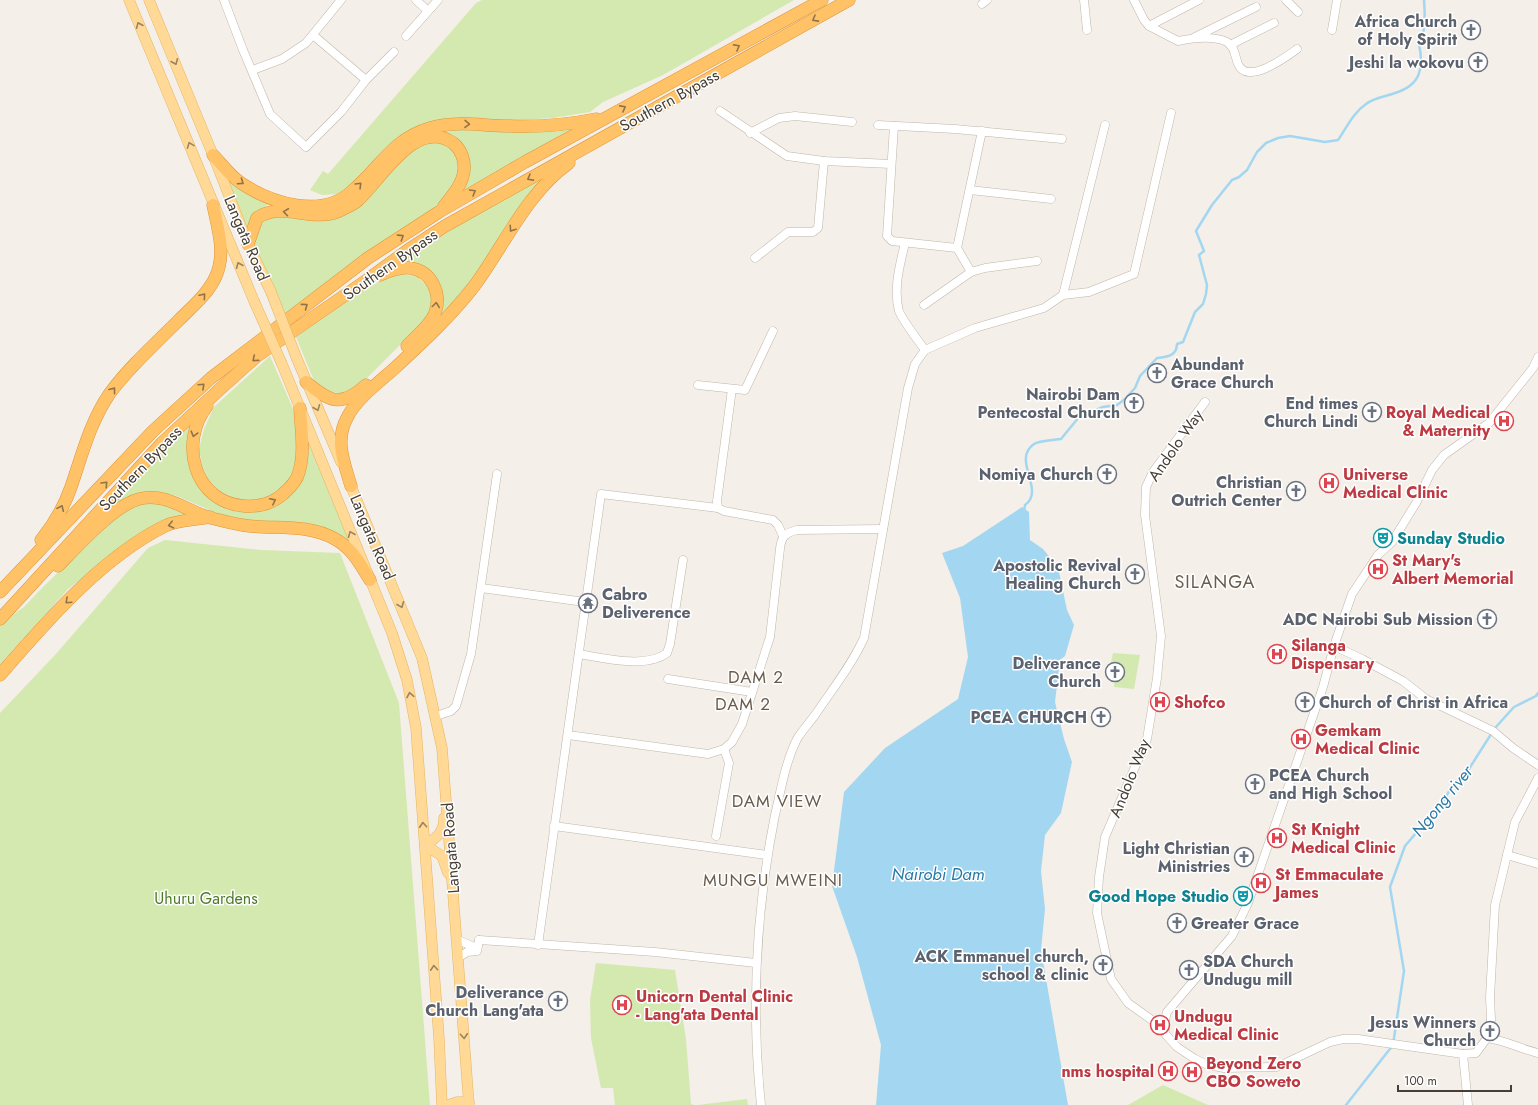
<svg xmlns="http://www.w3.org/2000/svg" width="1538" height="1105" font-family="Jost,sans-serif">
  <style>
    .green { fill: #d3e9b0 }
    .water { fill: #a3d7f1 }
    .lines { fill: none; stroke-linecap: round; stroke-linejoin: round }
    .stream { stroke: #a3d7f1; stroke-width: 2.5 }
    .minor-casing { stroke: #c0b6aa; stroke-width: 9 }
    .major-casing { stroke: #e5b564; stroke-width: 11 }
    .highway-casing { stroke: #df9536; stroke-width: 13 }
    .minor { stroke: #fff; stroke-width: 8 }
    .major { stroke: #ffd995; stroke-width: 10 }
    .highway { stroke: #ffc267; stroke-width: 12 }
    .major-bridge-casing { stroke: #e5b564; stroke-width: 11; stroke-linecap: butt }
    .major-bridge { stroke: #ffd995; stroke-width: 10 }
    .oneway { stroke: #91734a }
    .oneway2 { stroke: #9a8461 }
    .labels { text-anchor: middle; stroke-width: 3; stroke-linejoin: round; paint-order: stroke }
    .worship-label { font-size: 16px; font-weight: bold; fill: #5b616d; stroke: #fff; text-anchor: end }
    .street-label { font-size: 16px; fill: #473f36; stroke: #fff }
    .health-label { font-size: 16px; font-weight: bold; fill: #be3a42; stroke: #fff; text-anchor: start }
    .culture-label { font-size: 16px; font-weight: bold; fill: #0d838f; stroke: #fff; text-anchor: start }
    .park-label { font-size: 16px; fill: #4d7a28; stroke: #fff }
    .neighbourhood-label { font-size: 17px; letter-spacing: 1px; fill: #6a5d4d; stroke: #fff }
    .water-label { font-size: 17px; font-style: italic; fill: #2a79a5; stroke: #fff }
    .quarter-label { font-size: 18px; letter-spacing: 1px; fill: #6a5d4d; stroke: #fff }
  </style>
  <rect width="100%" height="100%" fill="#f4efe8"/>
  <g class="green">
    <polygon points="482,0 794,0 663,75 603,102 590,112 553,118 505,121 462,118 436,120 402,134 385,148 349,186 337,194 322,195 310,190 323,171 328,174 476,3"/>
    <polygon points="591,124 452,200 466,181 470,165 466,149 456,139 432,132 451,130"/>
    <path d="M 425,143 C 430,143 436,142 441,143 C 455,148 465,163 459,177 C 454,189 444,198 436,207 L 284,315 L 253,247 L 261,221 L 271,216 L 312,219 L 409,150 Z"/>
    <polygon points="222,171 271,203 258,211 248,231"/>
    <polygon points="556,172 475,278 440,317 439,284 398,263 506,196"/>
    <polygon points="404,274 418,277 430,290 432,305 425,320 363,382 346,394 331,392 315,383 296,337 355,295 382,280"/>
    <polygon points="270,356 294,411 298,454 290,480 278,493 261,499 244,501 230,498 219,491 208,480 202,465 199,449 204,429 214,407"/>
    <polygon points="195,417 195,478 251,512 265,511 286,498 300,482 308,460 306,430 354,548 266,523 228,518 177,496 164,493 150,491 134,495 107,510"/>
    <polygon points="148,501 160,503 195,517 95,568 68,589 0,665 0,624 24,607 44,586 115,518 134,505"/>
    <polygon points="165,540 261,550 340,553 399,703 430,1105 0,1105 0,713 55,655 148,548"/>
    <polygon points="1113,653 1140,655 1134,689 1114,687 1116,667 1111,663"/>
    <polygon points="596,963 675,970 686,1039 691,1104 694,1105 615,1105 613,1088 601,1088 591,1038 590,1000"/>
    <polygon points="1163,1085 1208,1105 1128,1105"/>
    <polygon points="747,1099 748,1105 698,1105"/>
  </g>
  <polygon class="water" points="1022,507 1029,512 1030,540 1043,549 1058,567 1067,610 1074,625 1065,656 1060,660 1055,702 1064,739 1072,762 1061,813 1045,835 1041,871 1045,909 1041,950 1068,1105 876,1105 881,1045 857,957 832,886 844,792 885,748 958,699 968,657 960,598 942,553 963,546"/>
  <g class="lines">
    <g class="stream">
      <path d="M 1024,512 L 1025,505 C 1046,490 1011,460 1034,444 C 1038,441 1055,440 1061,439 L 1079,417 L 1103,407 L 1117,405 L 1125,399 L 1135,388 L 1140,376 L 1157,358 C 1167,357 1177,356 1177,344 L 1183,342 L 1195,312 L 1203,304 L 1206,294 L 1207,285 L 1199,255 L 1204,251 L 1196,231 L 1212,205 L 1232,180 L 1239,177 L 1247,170 L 1257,152 L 1266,143 L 1278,138 L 1290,136 L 1325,142 L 1338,140 C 1347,127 1353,113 1366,104 C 1375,97 1385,97 1395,93 C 1421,85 1424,68 1419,44 C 1426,32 1425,14 1424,0"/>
      <polyline points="1346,1105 1393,1045 1404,971 1390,887 1405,846 1444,800 1452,786 1467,772 1495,728 1514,707 1536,696 1538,693"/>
    </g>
    <defs>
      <g id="minor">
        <polyline points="224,0 243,50 270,114 306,147 341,112 366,80 394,52"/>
        <polyline points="416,0 428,11"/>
        <polyline points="1084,0 1087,30"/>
        <path d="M 1134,0 L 1144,20 L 1149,26 L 1178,41 C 1193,38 1213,35 1227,42 C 1235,46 1235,57 1238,64 C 1247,86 1286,57 1297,49"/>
        <polyline points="1286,0 1298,12"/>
        <polyline points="982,4 987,0"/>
        <polyline points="1149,26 1199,0"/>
        <polyline points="1332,30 1337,0"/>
        <polyline points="313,35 366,80"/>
        <polyline points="406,36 438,0"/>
        <polyline points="1195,37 1256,7"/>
        <polyline points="1230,45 1274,23"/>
        <polyline points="253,70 282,59 306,43 341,0"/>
        <polyline points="720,111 787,156 824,161 891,164"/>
        <polyline points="878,125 955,129 1062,139"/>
        <polyline points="894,126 887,236 892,241 957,248 982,131"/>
        <polyline points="750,133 779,118 795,116 852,122"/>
        <polyline points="970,190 1051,199"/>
        <path d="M 905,243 C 900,264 893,289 899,311 C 902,319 919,342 925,350"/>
        <polyline points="957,248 971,272"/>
        <polyline points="755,258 788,232 813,232 818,228 824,161"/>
        <polyline points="1063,295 1105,125"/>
        <polyline points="924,305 971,272 985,268 1037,261"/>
        <polyline points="698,385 745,390 773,331"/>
        <polyline points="732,389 717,501 718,508 724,511 773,520 778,525 783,536"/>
        <polyline points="481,588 585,602"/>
        <polyline points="1334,646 1362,659 1403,681 1426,699 1493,731 1513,748 1538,765"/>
        <path d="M 579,654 C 603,658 646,669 667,653 L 670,644 L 683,560"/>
        <polyline points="668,679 752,692"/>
        <polyline points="436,716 451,711 456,706 471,654 497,474"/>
        <path d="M 568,735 L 708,754 L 724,749 L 732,742 L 742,724 L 770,637 L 780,549 C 781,537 785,533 797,530 L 883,529"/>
        <polyline points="554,826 767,855"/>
        <polyline points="716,836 729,763 724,749"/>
        <polyline points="1507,855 1538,864"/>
        <polyline points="456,939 474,947 477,948 478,945"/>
        <polyline points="479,940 655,952 756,963"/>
        <polyline points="538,945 601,494 718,508"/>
        <polyline points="458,958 467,952 477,951 479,940"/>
        <polyline points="1163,1028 1128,1003 1111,979 1097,913 1099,877 1105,837 1147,739 1157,678 1161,636 1145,515 1146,487 1153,472 1205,402"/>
        <path d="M 1487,1038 C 1505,1040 1520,1049 1538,1053"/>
        <polyline points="1463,1054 1476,1053 1487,1038 1491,1020 1490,997 1495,905 1515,822 1538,778"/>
        <path d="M 761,1105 C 751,1009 756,910 775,815 C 781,790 785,763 797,739 C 802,731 809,723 815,715 C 832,690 851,666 864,638 L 908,388 L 915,364 L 925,350 L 975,328 L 1044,308 L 1063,295 L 1089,292 L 1134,274 L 1171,113"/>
        <polyline points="1468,1105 1463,1054 1358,1039 1343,1039 1330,1042 1277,1067 1224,1068 1208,1065 1195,1059 1177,1047 1166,1035 1163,1028 1167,1012 1232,936 1248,903 1323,687 1334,646 1352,594 1378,555 1392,542 1416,503 1432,470 1444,455 1489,423 1533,368 1538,357"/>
      </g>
      <g id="major">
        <polyline points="129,0 254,301"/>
        <polyline points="149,0 213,155 248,244 271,292"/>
        <polyline points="297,359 341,462"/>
        <polyline points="282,364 392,633 407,680 416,728 439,1038 442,1105"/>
        <polyline points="348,479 422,658 442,748 469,1105"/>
        <path d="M 444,818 C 444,833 436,838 425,845 L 442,856 L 448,873"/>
        <polyline points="448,1105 457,1102 469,1102"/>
      </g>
      <g id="highway">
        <path d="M 213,155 C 222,164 230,176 241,183 C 271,203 321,219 351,192 C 379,169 392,139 430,128 C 456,120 483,126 509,126 C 539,127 567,125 596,119"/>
        <path d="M 248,244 L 257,218 C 280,201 311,222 337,212 C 343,209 350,206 356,202 C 380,182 415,116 453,143 C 461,149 465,160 464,170 C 463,184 452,196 444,206"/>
        <path d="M 380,275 C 389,271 400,267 410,268 C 432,271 442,294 435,313 C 430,326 416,336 407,346"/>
        <path d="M 306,382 C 330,402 341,408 366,385"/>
        <path d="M 207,406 C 179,442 193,502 244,506 C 259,507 272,504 283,494 C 290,488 297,481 299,472 C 305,452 301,429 300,408"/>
        <path d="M 351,486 C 344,462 334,440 348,416 C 357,398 382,380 397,366 C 424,341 452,315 475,285 C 505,244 526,194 569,163"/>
        <path d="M 41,540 C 54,524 64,507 71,487 C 82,455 90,422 110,393 C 130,366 156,343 179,320 C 192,307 208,294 216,276 C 226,253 218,229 213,205"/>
        <path d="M 58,566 C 77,547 114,505 139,499 C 166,492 186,511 211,518 C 223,521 237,525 249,526 C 279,529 308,524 335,539 C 352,548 360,564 370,580"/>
        <polyline points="0,592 153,431 211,378 368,258 439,212 525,162 822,0"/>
        <polyline points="0,619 162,443 220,389 257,356 367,280 408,250 445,226 849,0"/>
        <path d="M 0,675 C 45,623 102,557 165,526 C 177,520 196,520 210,517"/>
      </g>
    </defs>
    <use href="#minor" class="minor-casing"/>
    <use href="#major" class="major-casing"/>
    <use href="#highway" class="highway-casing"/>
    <use href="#minor" class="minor"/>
    <use href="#major" class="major"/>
    <use href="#highway" class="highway"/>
    <defs>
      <g id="major-bridge">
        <polyline points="271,292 297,359"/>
        <polyline points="254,301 282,364"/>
      </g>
    </defs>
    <use href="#major-bridge" class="major-bridge-casing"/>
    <use href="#major-bridge" class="major-bridge"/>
  </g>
  <defs><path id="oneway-chevron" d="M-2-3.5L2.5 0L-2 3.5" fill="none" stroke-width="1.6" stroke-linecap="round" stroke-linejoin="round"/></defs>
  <g class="oneway">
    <use href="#oneway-chevron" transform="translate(815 19) rotate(151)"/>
    <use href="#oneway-chevron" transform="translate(737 47) rotate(-29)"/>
    <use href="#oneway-chevron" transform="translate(623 108) rotate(-28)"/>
    <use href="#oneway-chevron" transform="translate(467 124) rotate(1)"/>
    <use href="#oneway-chevron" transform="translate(530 178) rotate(151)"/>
    <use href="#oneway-chevron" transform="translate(241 182) rotate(34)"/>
    <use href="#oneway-chevron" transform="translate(359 185) rotate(-45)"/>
    <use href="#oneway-chevron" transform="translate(473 192) rotate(-30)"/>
    <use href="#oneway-chevron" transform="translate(286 212) rotate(-172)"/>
    <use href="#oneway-chevron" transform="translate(512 229) rotate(124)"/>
    <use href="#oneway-chevron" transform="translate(401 237) rotate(-33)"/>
    <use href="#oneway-chevron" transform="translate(203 296) rotate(-49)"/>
    <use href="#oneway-chevron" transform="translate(436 305) rotate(-82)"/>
    <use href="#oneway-chevron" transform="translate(305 306) rotate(-37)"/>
    <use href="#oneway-chevron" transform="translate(255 359) rotate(140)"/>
    <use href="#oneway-chevron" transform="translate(202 386) rotate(-43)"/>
    <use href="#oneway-chevron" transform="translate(113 390) rotate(-52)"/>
    <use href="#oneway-chevron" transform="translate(194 434) rotate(105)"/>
    <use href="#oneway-chevron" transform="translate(105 484) rotate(-47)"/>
    <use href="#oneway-chevron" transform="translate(273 501) rotate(-27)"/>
    <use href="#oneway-chevron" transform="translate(61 508) rotate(-66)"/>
    <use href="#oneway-chevron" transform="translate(171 525) rotate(167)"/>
    <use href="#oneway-chevron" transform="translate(68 601) rotate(137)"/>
  </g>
  <g class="oneway2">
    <use href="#oneway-chevron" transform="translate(139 25) rotate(-113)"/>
    <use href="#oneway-chevron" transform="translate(175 62) rotate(67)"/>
    <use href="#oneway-chevron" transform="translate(190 145) rotate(-111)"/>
    <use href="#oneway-chevron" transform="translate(239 265) rotate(-113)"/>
    <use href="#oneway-chevron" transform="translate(317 408) rotate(68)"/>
    <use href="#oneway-chevron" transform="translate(351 534) rotate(-112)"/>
    <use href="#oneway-chevron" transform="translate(401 605) rotate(68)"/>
    <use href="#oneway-chevron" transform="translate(410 695) rotate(-101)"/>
    <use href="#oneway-chevron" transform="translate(423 825) rotate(-94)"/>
    <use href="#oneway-chevron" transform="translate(434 968) rotate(-94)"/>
    <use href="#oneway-chevron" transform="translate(464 1036) rotate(86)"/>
  </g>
  <defs>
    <symbol id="church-ring" viewBox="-11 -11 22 22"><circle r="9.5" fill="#fff" stroke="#6b7280" stroke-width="1.5"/><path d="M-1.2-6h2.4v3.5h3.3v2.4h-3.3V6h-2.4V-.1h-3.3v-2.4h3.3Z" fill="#6b7280"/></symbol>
    <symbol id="hospital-ring" viewBox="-11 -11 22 22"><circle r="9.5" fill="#fff" stroke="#e0444e" stroke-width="1.5"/><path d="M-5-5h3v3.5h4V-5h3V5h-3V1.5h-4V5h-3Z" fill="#e0444e"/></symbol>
    <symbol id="theatre-ring" viewBox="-11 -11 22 22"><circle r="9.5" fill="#fff" stroke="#0f9aa8" stroke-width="1.5"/><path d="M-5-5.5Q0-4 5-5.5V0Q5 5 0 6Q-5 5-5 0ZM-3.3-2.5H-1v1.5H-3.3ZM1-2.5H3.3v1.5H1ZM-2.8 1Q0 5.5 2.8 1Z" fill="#0f9aa8"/></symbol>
    <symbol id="temple-ring" viewBox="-11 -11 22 22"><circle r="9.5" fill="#fff" stroke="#6b7280" stroke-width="1.5"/><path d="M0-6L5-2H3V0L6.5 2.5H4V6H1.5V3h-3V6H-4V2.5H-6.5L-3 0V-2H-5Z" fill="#6b7280"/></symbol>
  </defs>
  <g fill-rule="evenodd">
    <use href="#church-ring" x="1460" y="19" width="22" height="22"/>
    <use href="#church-ring" x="1467" y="51" width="22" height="22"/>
    <use href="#church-ring" x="1146" y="362" width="22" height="22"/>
    <use href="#church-ring" x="1123" y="392" width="22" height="22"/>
    <use href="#church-ring" x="1361" y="401" width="22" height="22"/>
    <use href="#hospital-ring" x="1493" y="410" width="22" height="22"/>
    <use href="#church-ring" x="1096" y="463" width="22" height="22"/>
    <use href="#hospital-ring" x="1318" y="472" width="22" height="22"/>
    <use href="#church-ring" x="1285" y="480" width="22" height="22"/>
    <use href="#theatre-ring" x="1372" y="527" width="22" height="22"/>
    <use href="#hospital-ring" x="1367" y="558" width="22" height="22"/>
    <use href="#church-ring" x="1124" y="563" width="22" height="22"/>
    <use href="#temple-ring" x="577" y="592" width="22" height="22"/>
    <use href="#church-ring" x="1476" y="608" width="22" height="22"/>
    <use href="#hospital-ring" x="1266" y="643" width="22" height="22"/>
    <use href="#church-ring" x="1104" y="661" width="22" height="22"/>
    <use href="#hospital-ring" x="1149" y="691" width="22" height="22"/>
    <use href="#church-ring" x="1294" y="691" width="22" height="22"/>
    <use href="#church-ring" x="1090" y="706" width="22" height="22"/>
    <use href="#hospital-ring" x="1290" y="728" width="22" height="22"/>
    <use href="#church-ring" x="1244" y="773" width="22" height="22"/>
    <use href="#hospital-ring" x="1266" y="827" width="22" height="22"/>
    <use href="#church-ring" x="1233" y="846" width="22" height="22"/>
    <use href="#hospital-ring" x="1250" y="872" width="22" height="22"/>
    <use href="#theatre-ring" x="1232" y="885" width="22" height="22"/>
    <use href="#church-ring" x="1166" y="912" width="22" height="22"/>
    <use href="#church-ring" x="1092" y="954" width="22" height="22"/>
    <use href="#church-ring" x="1178" y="959" width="22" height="22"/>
    <use href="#church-ring" x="547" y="990" width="22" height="22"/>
    <use href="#hospital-ring" x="611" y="994" width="22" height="22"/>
    <use href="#hospital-ring" x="1149" y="1014" width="22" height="22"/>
    <use href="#church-ring" x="1479" y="1020" width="22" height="22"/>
    <use href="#hospital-ring" x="1157" y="1060" width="22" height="22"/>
    <use href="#hospital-ring" x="1181" y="1061" width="22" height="22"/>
  </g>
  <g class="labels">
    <g class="worship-label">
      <text x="1457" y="27">Africa Church<tspan x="1457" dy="18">of Holy Spirit</tspan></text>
      <text x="1464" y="68">Jeshi la wokovu</text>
      <text x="1171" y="370" text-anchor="start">Abundant<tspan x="1171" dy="18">Grace Church</tspan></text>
      <text x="1120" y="400">Nairobi Dam<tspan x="1120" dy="18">Pentecostal Church</tspan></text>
      <text x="1358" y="409">End times<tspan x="1358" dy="18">Church Lindi</tspan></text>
      <text x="1093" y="480">Nomiya Church</text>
      <text x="1282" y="488">Christian<tspan x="1282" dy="18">Outrich Center</tspan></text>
      <text x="1121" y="571">Apostolic Revival<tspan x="1121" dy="18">Healing Church</tspan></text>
      <text x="602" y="600" text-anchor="start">Cabro<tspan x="602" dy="18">Deliverence</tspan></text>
      <text x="1473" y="625">ADC Nairobi Sub Mission</text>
      <text x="1101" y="669">Deliverance<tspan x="1101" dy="18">Church</tspan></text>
      <text x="1319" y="708" text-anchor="start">Church of Christ in Africa</text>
      <text x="1087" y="723">PCEA CHURCH</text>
      <text x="1269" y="781" text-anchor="start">PCEA Church<tspan x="1269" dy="18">and High School</tspan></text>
      <text x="1230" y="854">Light Christian<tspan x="1230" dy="18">Ministries</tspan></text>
      <text x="1191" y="929" text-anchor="start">Greater Grace</text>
      <text x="1089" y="962">ACK Emmanuel church,<tspan x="1089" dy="18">school &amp; clinic</tspan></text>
      <text x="1203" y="967" text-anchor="start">SDA Church<tspan x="1203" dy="18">Undugu mill</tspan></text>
      <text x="544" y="998">Deliverance<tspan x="544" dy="18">Church Lang'ata</tspan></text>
      <text x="1476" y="1028">Jesus Winners<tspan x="1476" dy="18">Church</tspan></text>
    </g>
    <g class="street-label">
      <text transform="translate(669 100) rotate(-29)" y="6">Southern Bypass</text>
      <text transform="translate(247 238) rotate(67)" y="6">Langata Road</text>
      <text transform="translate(390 264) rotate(-35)" y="6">Southern Bypass</text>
      <text transform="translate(1175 445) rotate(-55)" y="6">Andolo Way</text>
      <text transform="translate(140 468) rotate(-46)" y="6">Southern Bypass</text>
      <text transform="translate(373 537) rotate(67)" y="6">Langata Road</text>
      <text transform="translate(1129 778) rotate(-68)" y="6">Andolo Way</text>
      <text transform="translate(450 848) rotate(-94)" y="6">Langata Road</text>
    </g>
    <g class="health-label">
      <text x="1490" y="418" text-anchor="end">Royal Medical<tspan x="1490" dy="18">&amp; Maternity</tspan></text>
      <text x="1343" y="480">Universe<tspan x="1343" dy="18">Medical Clinic</tspan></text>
      <text x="1392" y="566">St Mary's<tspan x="1392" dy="18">Albert Memorial</tspan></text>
      <text x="1291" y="651">Silanga<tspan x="1291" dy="18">Dispensary</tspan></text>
      <text x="1174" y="708">Shofco</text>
      <text x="1315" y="736">Gemkam<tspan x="1315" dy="18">Medical Clinic</tspan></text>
      <text x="1291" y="835">St Knight<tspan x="1291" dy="18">Medical Clinic</tspan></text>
      <text x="1275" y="880">St Emmaculate<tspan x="1275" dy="18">James</tspan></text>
      <text x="636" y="1002">Unicorn Dental Clinic<tspan x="636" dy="18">- Lang'ata Dental</tspan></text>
      <text x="1174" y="1022">Undugu<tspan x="1174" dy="18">Medical Clinic</tspan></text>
      <text x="1206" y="1069">Beyond Zero<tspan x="1206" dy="18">CBO Soweto</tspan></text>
      <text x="1154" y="1077" text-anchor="end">nms hospital</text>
    </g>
    <g class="culture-label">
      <text x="1397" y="544">Sunday Studio</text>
      <text x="1229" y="902" text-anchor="end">Good Hope Studio</text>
    </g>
    <g class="park-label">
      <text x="206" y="904">Uhuru Gardens</text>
    </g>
    <g class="neighbourhood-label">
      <text x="756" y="683">DAM 2</text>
      <text x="743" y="710">DAM 2</text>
      <text x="777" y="807">DAM VIEW</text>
      <text x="773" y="886">MUNGU MWEINI</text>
    </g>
    <g class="water-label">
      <text transform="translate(1442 801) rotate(-51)" y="6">Ngong river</text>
      <text x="938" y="880">Nairobi Dam</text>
    </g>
    <g class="quarter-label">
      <text x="1215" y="588">SILANGA</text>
    </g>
  </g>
  <path d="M1398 1085v6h113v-6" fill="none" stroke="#473f36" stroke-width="2"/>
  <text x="1404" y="1085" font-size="12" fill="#473f36" stroke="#ffffff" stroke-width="3" paint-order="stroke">100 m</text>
</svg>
